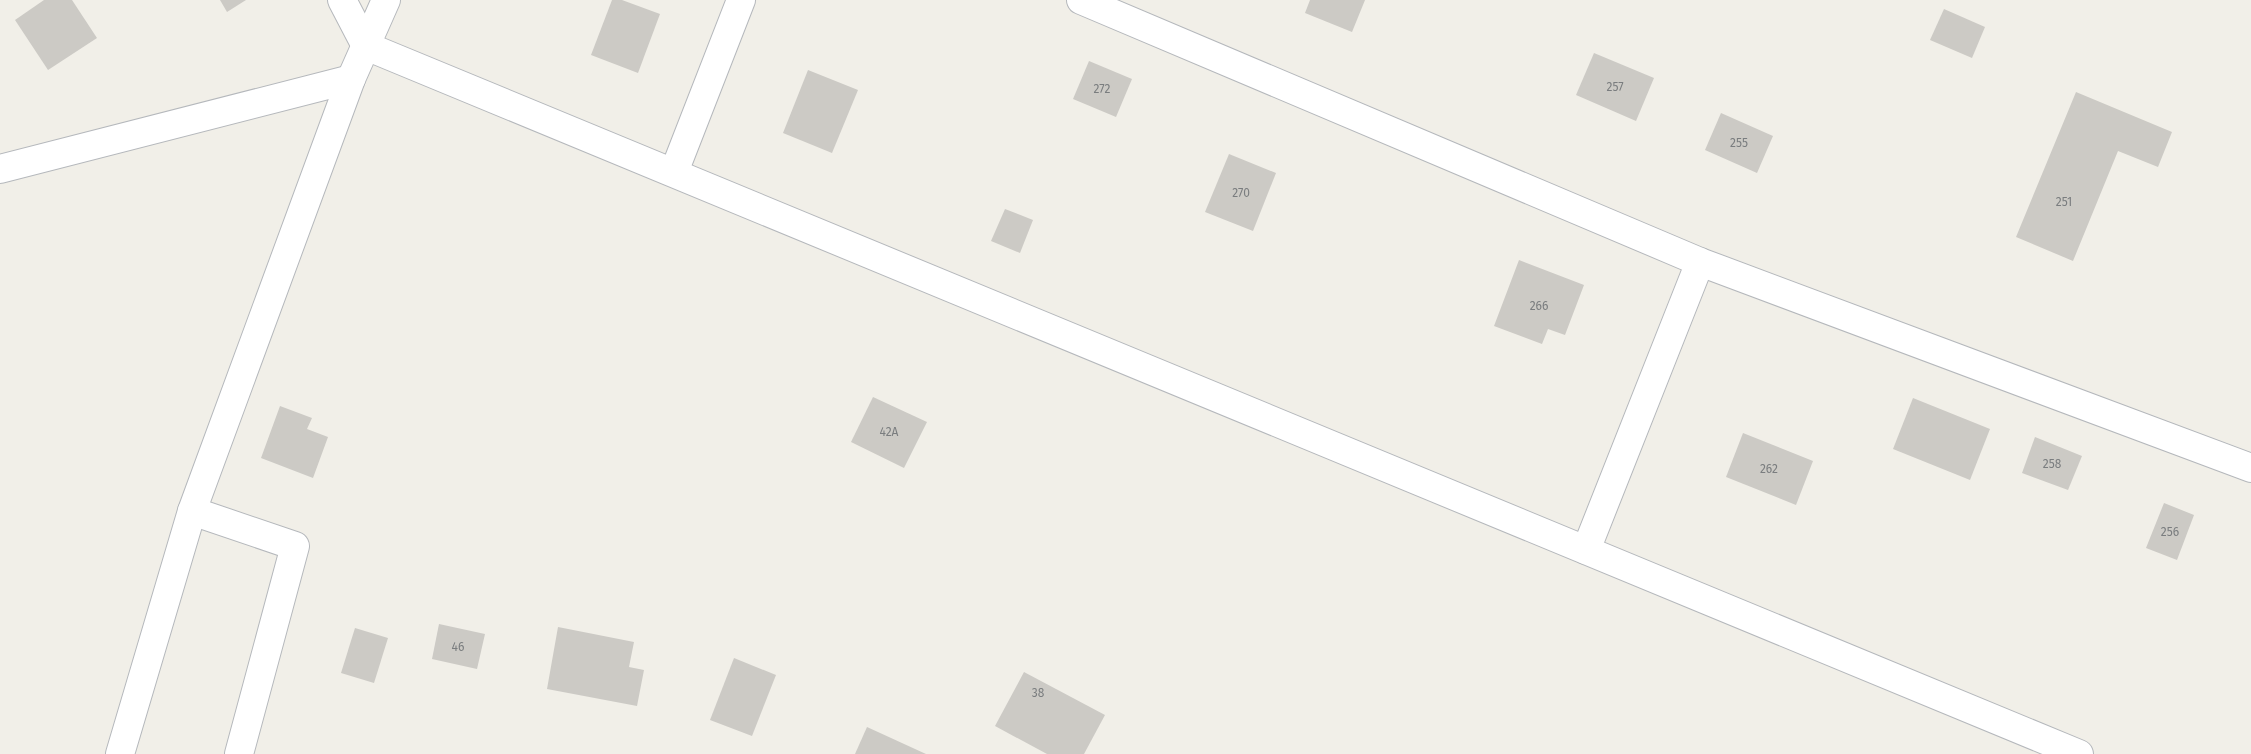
<svg xmlns="http://www.w3.org/2000/svg" width="2251" height="754" font-family="'Fira Sans',sans-serif">
  <style>
    .building { fill: #cccac5 }
    .lines { fill: none; stroke-linecap: round; stroke-linejoin: round }
    .minor-casing { stroke: #b5b8bc; stroke-width: 30 }
    .minor { stroke: #fff; stroke-width: 28 }
    .labels { text-anchor: middle; stroke-width: 5; stroke-linejoin: round; paint-order: stroke }
    .number-label { font-size: 12px; fill: #7a7d7f }
  </style>
  <rect width="100%" height="100%" fill="#f1efe8"/>
  <g class="building">
    <polygon points="44,0 72,0 97,38 48,70 15,20"/>
    <polygon points="220,0 246,0 227,12"/>
    <polygon points="612,0 622,0 660,14 638,73 591,55"/>
    <polygon points="1310,0 1365,0 1352,32 1305,13"/>
    <polygon points="1944,9 1985,27 1972,58 1930,40"/>
    <polygon points="1594,53 1654,78 1636,121 1576,95"/>
    <polygon points="1089,61 1132,79 1116,117 1073,99"/>
    <polygon points="808,70 858,90 832,153 783,133"/>
    <polygon points="2076,92 2172,132 2158,167 2118,151 2073,261 2016,237"/>
    <polygon points="1721,113 1773,136 1757,173 1705,150"/>
    <polygon points="1229,154 1276,173 1253,231 1205,212"/>
    <polygon points="1005,209 1033,220 1020,253 991,241"/>
    <polygon points="1519,260 1584,285 1565,335 1548,329 1542,344 1494,326"/>
    <polygon points="873,397 927,422 904,468 851,442"/>
    <polygon points="1913,398 1990,429 1970,480 1893,449"/>
    <polygon points="280,406 312,418 307,429 328,437 313,478 261,458"/>
    <polygon points="1743,433 1813,461 1796,505 1726,477"/>
    <polygon points="2035,437 2082,456 2068,490 2022,473"/>
    <polygon points="2164,503 2194,515 2177,560 2146,548"/>
    <polygon points="439,624 485,634 477,669 432,659"/>
    <polygon points="558,627 634,642 629,667 644,670 637,706 547,689"/>
    <polygon points="355,628 388,638 374,683 341,673"/>
    <polygon points="734,658 776,675 752,736 710,720"/>
    <polygon points="1024,672 1105,715 1084,754 1047,754 995,726"/>
    <polygon points="867,727 926,754 855,754"/>
  </g>
  <g class="lines">
    <defs>
      <g id="minor">
        <polyline points="342,0 366,46 2079,754"/>
        <polyline points="1081,0 1700,262 2251,468"/>
        <polyline points="0,169 351,79"/>
        <polyline points="674,172 741,0"/>
        <polyline points="192,511 295,546 239,754"/>
        <polyline points="1586,550 1700,262"/>
        <polyline points="120,754 192,511 351,79 386,0"/>
      </g>
    </defs>
    <use href="#minor" class="minor-casing"/>
    <use href="#minor" class="minor"/>
  </g>
  <g class="labels">
    <g class="number-label">
      <text x="1615" y="91">257</text>
      <text x="1102" y="93">272</text>
      <text x="1739" y="147">255</text>
      <text x="1241" y="197">270</text>
      <text x="2064" y="206">251</text>
      <text x="1539" y="310">266</text>
      <text x="889" y="436">42А</text>
      <text x="2052" y="468">258</text>
      <text x="1769" y="473">262</text>
      <text x="2170" y="536">256</text>
      <text x="458" y="651">46</text>
      <text x="1038" y="697">38</text>
    </g>
  </g>
</svg>
